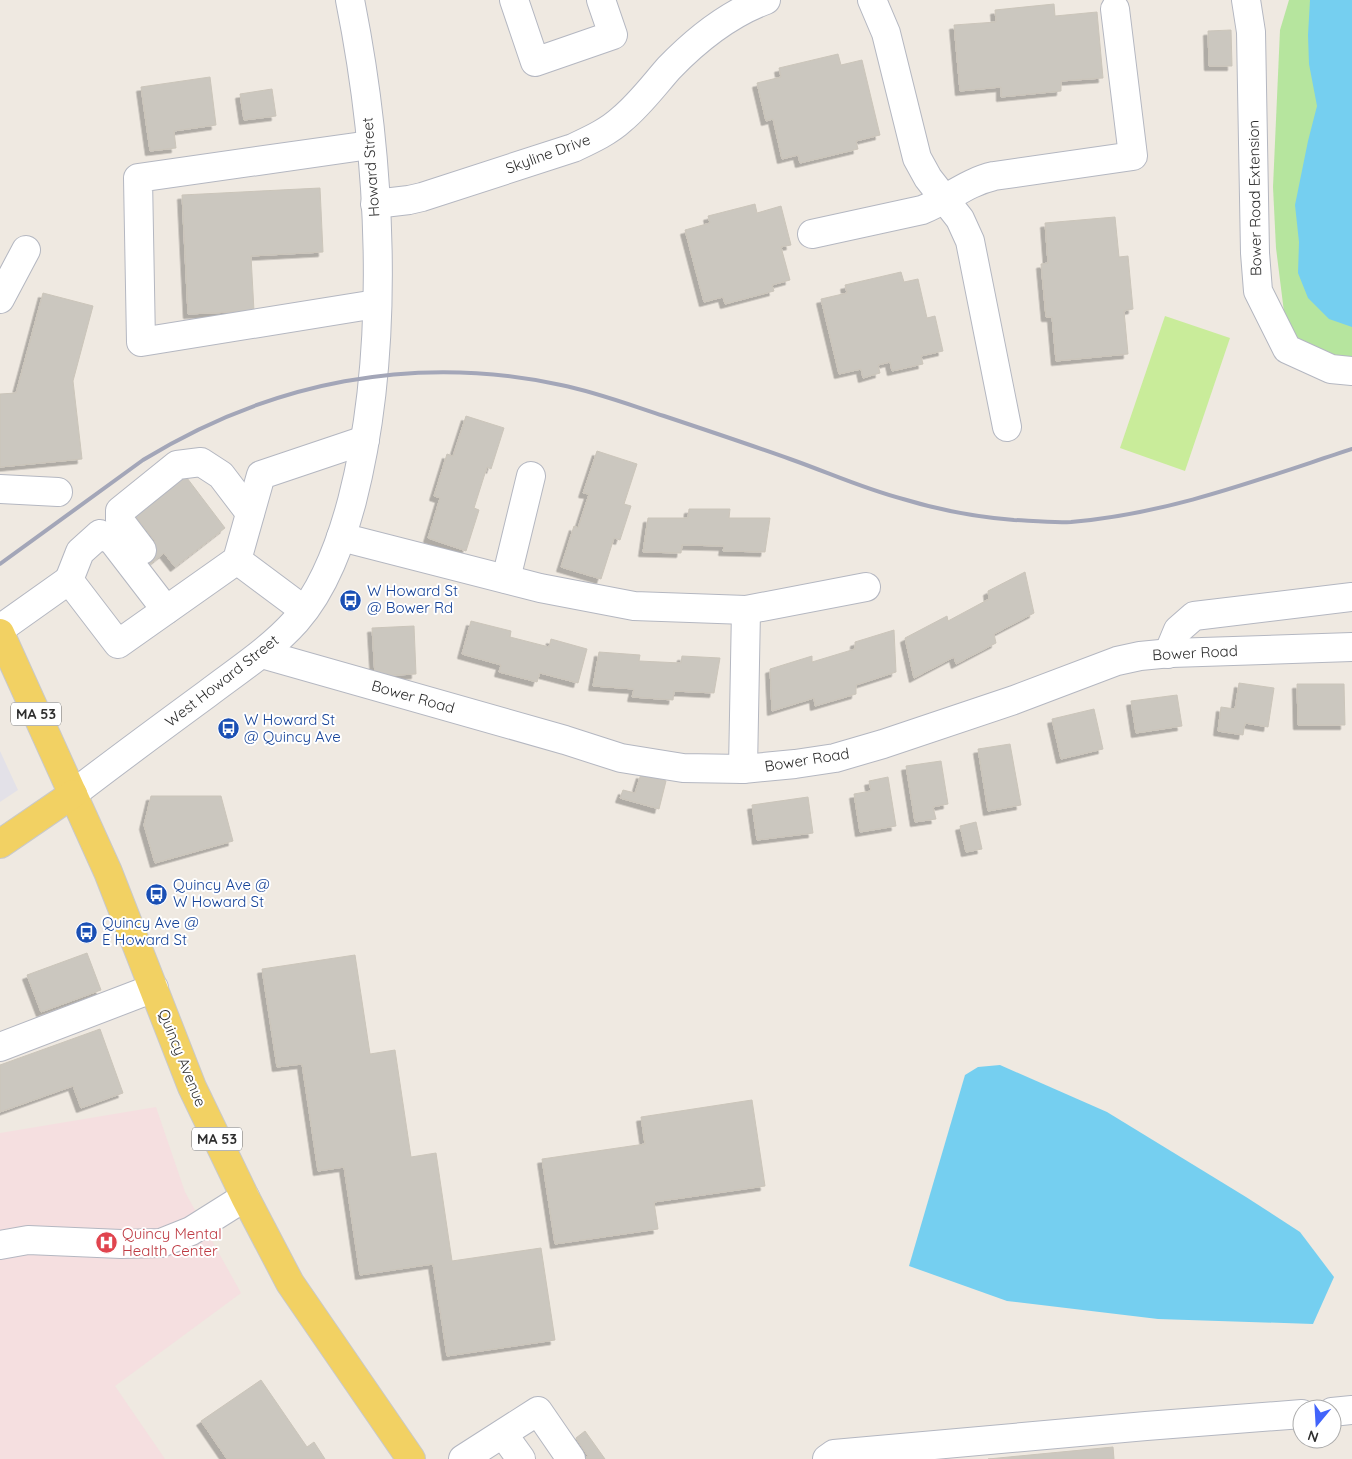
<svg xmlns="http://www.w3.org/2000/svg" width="1352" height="1459" font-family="Quicksand,sans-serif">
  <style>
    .industrial { fill: #e3e1e8 }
    .medical { fill: #f5dfe0 }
    .green { fill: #b6e59e }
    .pitch { fill: #c9ec9a }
    .water { fill: #75cff0 }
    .building { fill: #cbc7bf; stroke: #cbc5ba; filter: url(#shadow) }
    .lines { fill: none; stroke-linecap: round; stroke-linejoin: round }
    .minor-casing { stroke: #b4b7c1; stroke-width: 30 }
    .major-casing { stroke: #c9c9c9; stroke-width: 30 }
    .minor { stroke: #fff; stroke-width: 28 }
    .major { stroke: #f2d163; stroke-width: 28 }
    .rail { stroke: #a3a6b8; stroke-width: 4 }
    .labels { text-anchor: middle; stroke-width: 4; stroke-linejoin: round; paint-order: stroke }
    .shield { fill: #fff; stroke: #6d6d6d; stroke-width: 1 }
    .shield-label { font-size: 14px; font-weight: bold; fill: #2e2e2e }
    .street-label { font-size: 15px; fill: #2e2e2e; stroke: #fff }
    .transit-label { font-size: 15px; fill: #164399; stroke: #fff; text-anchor: start }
    .health-label { font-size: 15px; fill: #be3a42; stroke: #fff; text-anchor: start }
  </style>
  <defs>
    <filter id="shadow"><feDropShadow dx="-4.5" dy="4.5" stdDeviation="0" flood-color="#0004"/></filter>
  </defs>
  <rect width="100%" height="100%" fill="#efe9e1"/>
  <polygon class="industrial" points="0,751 18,790 0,802"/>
  <polygon class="medical" points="156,1107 185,1192 241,1293 115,1386 165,1459 0,1459 0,1133"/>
  <polygon class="green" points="1289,0 1352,0 1352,363 1315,352 1295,335 1284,312 1276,248 1273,187 1280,30"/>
  <polygon class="pitch" points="1165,316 1230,338 1185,471 1120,448"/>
  <g class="water">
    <polygon points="1310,0 1352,0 1352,327 1329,319 1308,298 1298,273 1299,242 1295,205 1308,141 1317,106 1309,64 1308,35"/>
    <polygon points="1000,1065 1107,1112 1246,1197 1300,1232 1334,1277 1313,1324 1158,1319 1007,1301 909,1266 965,1075 978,1067"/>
  </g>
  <g class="building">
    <polygon points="1054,4 1055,16 1097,12 1103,78 1061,81 1061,91 1001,97 1001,87 960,91 954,25 996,22 995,10"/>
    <polygon points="1231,30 1232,66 1209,66 1208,31"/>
    <polygon points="838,54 841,65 862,60 880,135 856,141 858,149 800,163 798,155 782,159 773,119 766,121 757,83 781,77 779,68"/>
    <polygon points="210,77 216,125 174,131 176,148 150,151 141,87"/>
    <polygon points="272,89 276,116 244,120 240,94"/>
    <polygon points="320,188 323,252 251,256 254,311 188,314 182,195"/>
    <polygon points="755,204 757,213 781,206 791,245 781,247 790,280 772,285 774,291 725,304 723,297 704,302 685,230 710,223 708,216"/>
    <polygon points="1115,217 1119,257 1128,256 1133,309 1124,311 1128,354 1056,361 1052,317 1046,317 1041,264 1048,263 1045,223"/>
    <polygon points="901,272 904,282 918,279 927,318 935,316 943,351 921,356 923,364 892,371 890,362 878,365 880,373 863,378 861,369 839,374 821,299 847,293 845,285"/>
    <polygon points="43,293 93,306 73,381 82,459 0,467 0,394 16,393"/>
    <polygon points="466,416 504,428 491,469 487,467 474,508 479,510 466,551 428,538 440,498 434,496 447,454 453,456"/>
    <polygon points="597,451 637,464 624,504 631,506 620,540 614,538 601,579 561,567 574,526 578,528 589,494 583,493"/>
    <polygon points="184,474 225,528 175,567 164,553 144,569 134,557 155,541 133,513"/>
    <polygon points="689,509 730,509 729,518 770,518 765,552 723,551 724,546 682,545 681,553 643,552 648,518 688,518"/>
    <polygon points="1025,572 1034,613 994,634 996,643 956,664 954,657 914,678 905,638 947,616 948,621 989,599 988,591"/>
    <polygon points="471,621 511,631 510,637 549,647 551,639 587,649 578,683 540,673 537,682 499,672 501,665 462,654"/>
    <polygon points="414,626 416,674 375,676 372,628"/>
    <polygon points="894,630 896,672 856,685 856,694 815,706 814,698 772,711 770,669 812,656 812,662 855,649 855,642"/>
    <polygon points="599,652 640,655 639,661 681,663 682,656 720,658 714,693 674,691 673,700 632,697 634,689 593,686"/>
    <polygon points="1239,683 1274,688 1268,727 1245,723 1243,735 1218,731 1221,707 1235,709"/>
    <polygon points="1297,684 1344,684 1345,725 1298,725"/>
    <polygon points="1177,695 1182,726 1136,733 1131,701"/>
    <polygon points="1094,709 1103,749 1061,759 1052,719"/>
    <polygon points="1010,744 1021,805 988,811 978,749"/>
    <polygon points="941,761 948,804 933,807 936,819 915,822 906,766"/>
    <polygon points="641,774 666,781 659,809 620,798 623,790 635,793"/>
    <polygon points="888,777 896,826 860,832 854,794 871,791 869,781"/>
    <polygon points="151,796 221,796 233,841 155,863 144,825"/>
    <polygon points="808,797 813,833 757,840 752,805"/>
    <polygon points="976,822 982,849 966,852 960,826"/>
    <polygon points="87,953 101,990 41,1012 27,975"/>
    <polygon points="355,955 370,1054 395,1050 411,1157 436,1153 452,1261 541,1248 555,1340 447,1356 433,1264 360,1275 344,1167 318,1171 302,1064 277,1067 262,969"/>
    <polygon points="100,1029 123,1093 81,1108 73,1086 0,1112 0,1065"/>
    <polygon points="752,1100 765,1186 654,1202 658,1229 555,1244 542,1159 645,1144 641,1117"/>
    <polygon points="261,1380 307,1447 314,1442 325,1459 227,1459 201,1421"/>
    <polygon points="585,1431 605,1459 584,1459 588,1456 576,1438"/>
    <polygon points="1113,1447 1114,1459 988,1459"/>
  </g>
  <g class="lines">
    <defs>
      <g id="minor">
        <polyline points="514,0 535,62 613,35 601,0"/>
        <polyline points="872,0 886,33 917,158 928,178 960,219 970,241 1007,427"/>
        <polyline points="1246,0 1251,32 1255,253 1258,291 1287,349 1331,369 1352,371"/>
        <polyline points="370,145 138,178 141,342 376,304"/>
        <path d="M 375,204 L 409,200 L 422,197 L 573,148 C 590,140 608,132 622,119 C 640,104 654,85 669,68 C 697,39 728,14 766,0"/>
        <path d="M 812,234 L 922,210 C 947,200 967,182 994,176 L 1133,156 L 1115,9"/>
        <polyline points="0,299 26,250"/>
        <polyline points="0,489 58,492"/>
        <polyline points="341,537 540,588 634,606 746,610 866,587"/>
        <polyline points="142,550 120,521 120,511 177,465 201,462 221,475 250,513"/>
        <polyline points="237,560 304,610"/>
        <polyline points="506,579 531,476"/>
        <polyline points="69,580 80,552 100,534 113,541 166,610"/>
        <polyline points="0,629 69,580 118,644 237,560 261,475 365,440"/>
        <polyline points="262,654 565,740 621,758 683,768 743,769 795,764 835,758 883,744 1014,700 1117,661 1140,656 1171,653 1352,647"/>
        <polyline points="1168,654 1178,630 1194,616 1352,597"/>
        <polyline points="743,769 746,610"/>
        <path d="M 73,794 C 117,760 162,727 207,694 C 237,671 270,650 296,621 C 325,588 341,542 352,501 C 392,346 381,155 350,0"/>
        <polyline points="0,1047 154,988"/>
        <polyline points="0,1245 28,1240 121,1244 161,1243 191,1231 245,1197"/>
        <polyline points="1332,1412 1352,1410"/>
        <polyline points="503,1434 521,1459"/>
        <polyline points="463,1459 538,1411 571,1459"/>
        <polyline points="827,1459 834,1454 1146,1426 1302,1414"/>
      </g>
      <g id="major">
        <polyline points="0,633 108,872 192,1087 245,1197 290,1283 411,1459"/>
        <polyline points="0,844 73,794"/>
      </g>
    </defs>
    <use href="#minor" class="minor-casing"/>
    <use href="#major" class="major-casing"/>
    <use href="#minor" class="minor"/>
    <use href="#major" class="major"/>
    <path class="rail" d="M 0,564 L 143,460 C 270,382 414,353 561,385 C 596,392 630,405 664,416 C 706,430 748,444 790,459 C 827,472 864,489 903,499 C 939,510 976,517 1014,520 C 1033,521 1053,523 1071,522 C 1168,514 1260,479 1352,449"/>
  </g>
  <defs>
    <symbol id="bus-disc" viewBox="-11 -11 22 22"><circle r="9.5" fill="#1a4fb4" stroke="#fff"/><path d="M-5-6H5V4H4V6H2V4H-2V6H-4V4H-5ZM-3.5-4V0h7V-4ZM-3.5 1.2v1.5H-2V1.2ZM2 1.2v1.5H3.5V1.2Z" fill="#fff"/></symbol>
    <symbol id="hospital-disc" viewBox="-11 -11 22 22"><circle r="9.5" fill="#e0444e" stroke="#fff"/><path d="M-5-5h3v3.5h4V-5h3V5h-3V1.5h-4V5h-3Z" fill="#fff"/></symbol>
  </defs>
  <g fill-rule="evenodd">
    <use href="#bus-disc" x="338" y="588" width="25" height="25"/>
    <use href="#bus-disc" x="216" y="716" width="25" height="25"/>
    <use href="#bus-disc" x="144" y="882" width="25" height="25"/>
    <use href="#bus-disc" x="74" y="920" width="25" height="25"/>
    <use href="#hospital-disc" x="94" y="1230" width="25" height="25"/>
  </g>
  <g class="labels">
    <g class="shield">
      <rect x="11" y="702.5" width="50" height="23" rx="4"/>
      <rect x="192" y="1127.5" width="50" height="23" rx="4"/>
    </g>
    <g class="shield-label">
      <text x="36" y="719">MA 53</text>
      <text x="217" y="1144">MA 53</text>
    </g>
    <g class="street-label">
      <text transform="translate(548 154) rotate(-20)" y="5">Skyline Drive</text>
      <text transform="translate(371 167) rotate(-94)" y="5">Howard Street</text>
      <text transform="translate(1255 198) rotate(-91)" y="5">Bower Road Extension</text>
      <text transform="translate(1195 653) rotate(-3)" y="5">Bower Road</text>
      <text transform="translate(222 681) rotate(-38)" y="5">West Howard Street</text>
      <text transform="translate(413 697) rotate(16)" y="5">Bower Road</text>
      <text transform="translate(807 760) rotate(-9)" y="5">Bower Road</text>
      <text transform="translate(182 1058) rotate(68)" y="5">Quincy Avenue</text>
    </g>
    <g class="transit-label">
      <text x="367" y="596">W Howard St<tspan x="367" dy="17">@ Bower Rd</tspan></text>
      <text x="244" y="725">W Howard St<tspan x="244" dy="17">@ Quincy Ave</tspan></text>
      <text x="173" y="890">Quincy Ave @<tspan x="173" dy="17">W Howard St</tspan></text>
      <text x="102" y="928">Quincy Ave @<tspan x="102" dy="17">E Howard St</tspan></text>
    </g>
    <g class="health-label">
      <text x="122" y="1239">Quincy Mental<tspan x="122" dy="17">Health Center</tspan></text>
    </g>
  </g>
  <g transform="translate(1317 1424) rotate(198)"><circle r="24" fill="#ffffff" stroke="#ababab"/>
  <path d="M0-4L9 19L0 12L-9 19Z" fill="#4264fb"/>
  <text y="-8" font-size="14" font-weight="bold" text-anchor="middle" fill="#2e2e2e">N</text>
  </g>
</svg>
